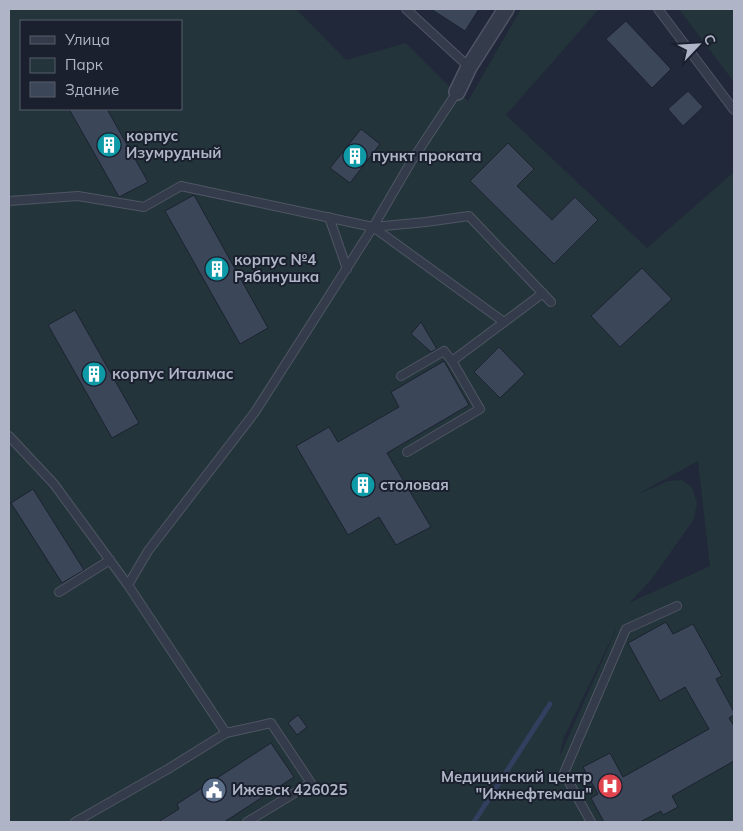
<svg xmlns="http://www.w3.org/2000/svg" width="743" height="831" font-family="Mulish,sans-serif">
  <style>
    .green { fill: #23353a; fill-rule: evenodd }
    .lines { fill: none; stroke-linecap: round; stroke-linejoin: round }
    .stream { stroke: #323f5f; stroke-width: 5 }
    .building { fill: #3c4659; stroke: #1c2230 }
    .service-casing { stroke: #4f5564; stroke-width: 10 }
    .minor-casing { stroke: #4f5564; stroke-width: 18 }
    .service { stroke: #343b4a; stroke-width: 8 }
    .minor { stroke: #343b4a; stroke-width: 15 }
    .labels { text-anchor: middle; stroke-width: 4; stroke-linejoin: round; paint-order: stroke }
    .poi-label { font-size: 15px; font-weight: bold; fill: #afb5c6; stroke: #1a202e; text-anchor: start }
  </style>
  <rect width="100%" height="100%" fill="#212839"/>
  <g class="green">
    <path d="M 9,9 L 296,9 L 346,60 L 406,43 L 453,90 L 468,101 L 521,9 L 599,9 L 506,115 L 647,248 L 734,172 L 734,822 L 9,822 ZM 21,21 L 181,21 L 181,109 L 21,109 ZM 698,461 L 710,566 L 629,603 L 651,580 L 694,519 L 697,503 L 692,487 L 682,480 L 668,481 L 636,495 ZM 616,629 L 616,630 L 559,758 L 564,737 Z"/>
    <polygon points="679,9 734,9 734,82"/>
  </g>
  <g class="lines">
    <polyline class="stream" points="474,822 550,704"/>
  </g>
  <g class="building">
    <polygon points="431,9 479,9 465,31"/>
    <polygon points="626,21 671,69 652,88 606,39"/>
    <polygon points="688,91 703,107 683,126 668,109"/>
    <polygon points="69,109 107,109 148,182 119,197"/>
    <polygon points="361,129 380,144 350,183 330,168"/>
    <polygon points="508,143 534,169 517,186 552,220 575,197 598,220 554,264 470,181"/>
    <polygon points="194,195 268,328 240,344 165,211"/>
    <polygon points="642,268 672,299 620,347 591,316"/>
    <polygon points="75,310 139,423 112,438 48,325"/>
    <polygon points="421,322 437,349 431,352 411,334"/>
    <polygon points="499,347 525,374 500,398 474,372"/>
    <polygon points="444,361 469,405 387,453 431,527 396,545 379,517 348,535 296,446 329,427 338,442 399,407 391,392"/>
    <polygon points="33,489 84,570 62,583 11,503"/>
    <polygon points="666,622 673,634 693,624 722,676 716,679 734,712 734,715 729,718 734,726 734,761 672,796 678,807 663,815 661,811 640,822 604,822 591,798 598,794 583,767 610,753 623,777 709,729 685,687 660,701 628,643"/>
    <polygon points="298,715 307,727 297,735 288,723"/>
    <polygon points="271,743 294,777 224,822 158,822 179,809 177,804"/>
  </g>
  <g class="lines">
    <defs>
      <g id="service">
        <polyline points="406,9 469,67"/>
        <polyline points="658,9 734,110"/>
        <polyline points="9,201 78,196 144,207 181,186 373,227 426,222 469,216 551,302"/>
        <polyline points="329,217 347,269"/>
        <polyline points="373,227 504,322"/>
        <polyline points="401,376 444,351 452,361 543,293"/>
        <polyline points="9,436 54,484 128,585"/>
        <polyline points="407,452 480,409 452,361"/>
        <polyline points="59,592 110,560"/>
        <polyline points="226,733 271,723 311,783 247,822"/>
        <polyline points="75,822 168,769 226,733 128,585 148,551 255,412 373,227 411,162 457,92"/>
        <polyline points="591,822 564,773 626,629 677,606"/>
      </g>
      <polyline id="minor" points="457,92 469,67 506,9"/>
    </defs>
    <use href="#service" class="service-casing"/>
    <use href="#minor" class="minor-casing"/>
    <use href="#service" class="service"/>
    <use href="#minor" class="minor"/>
  </g>
  <defs>
    <symbol id="building-disc" viewBox="-11 -11 22 22"><circle r="9.5" fill="#0f9aa8" stroke="#1a202e"/><path d="M-4-6H4V6H1V3H-1V6H-4ZM-2.5-4.3h1.7v1.8h-1.7ZM.8-4.3h1.7v1.8H.8ZM-2.5-1h1.7V.8h-1.7ZM.8-1h1.7V.8H.8Z" fill="#fff"/></symbol>
    <symbol id="hospital-disc" viewBox="-11 -11 22 22"><circle r="9.5" fill="#e0444e" stroke="#1a202e"/><path d="M-5-5h3v3.5h4V-5h3V5h-3V1.5h-4V5h-3Z" fill="#fff"/></symbol>
    <symbol id="civic-disc" viewBox="-11 -11 22 22"><circle r="9.5" fill="#5c6f8a" stroke="#1a202e"/><path d="M-.6-6.5H3V-4.5H.6V-3L4-1V1h2V6H-6V1h2V-1L-.6-3ZM-1.2 2.5V6h2.4V2.5Z" fill="#fff"/></symbol>
  </defs>
  <g fill-rule="evenodd">
    <use href="#building-disc" x="95" y="131" width="28" height="28"/>
    <use href="#building-disc" x="341" y="142" width="28" height="28"/>
    <use href="#building-disc" x="203" y="255" width="28" height="28"/>
    <use href="#building-disc" x="80" y="360" width="28" height="28"/>
    <use href="#building-disc" x="349" y="471" width="28" height="28"/>
    <use href="#hospital-disc" x="596" y="772" width="28" height="28"/>
    <use href="#civic-disc" x="200" y="776" width="28" height="28"/>
  </g>
  <g class="labels">
    <g class="poi-label">
      <text x="126" y="141">корпус<tspan x="126" dy="17">Изумрудный</tspan></text>
      <text x="372" y="161">пункт проката</text>
      <text x="234" y="265">корпус №4<tspan x="234" dy="17">Рябинушка</tspan></text>
      <text x="112" y="379">корпус Италмас</text>
      <text x="380" y="490">столовая</text>
      <text x="592" y="782" text-anchor="end">Медицинский центр<tspan x="592" dy="17">"Ижнефтемаш"</tspan></text>
      <text x="232" y="795">Ижевск 426025</text>
    </g>
  </g>
  <rect width="743" height="831" fill="none" stroke="#afb5c6" stroke-width="20"/>
  <rect x="20" y="20" width="162" height="90" fill="#1a202e" stroke="#565c6b"/>
  <rect x="30" y="36" width="25" height="8" fill="#343b4a" stroke="#565c6b"/>
  <text x="65" y="45" font-size="15" fill="#afb5c6">Улица</text>
  <rect x="30" y="58" width="25" height="15" fill="#23353a" stroke="#565c6b"/>
  <text x="65" y="70" font-size="15" fill="#afb5c6">Парк</text>
  <rect x="30" y="82" width="25" height="15" fill="#3c4659" stroke="#565c6b"/>
  <text x="65" y="95" font-size="15" fill="#afb5c6">Здание</text>
  <g transform="translate(698 45) rotate(65)" stroke="#1a202e" stroke-width="4" paint-order="stroke">
  <path d="M0-4L9 19L0 12L-9 19Z" fill="#afb5c6"/>
  <text y="-8" font-size="14" font-weight="bold" text-anchor="middle" fill="#afb5c6">С</text>
  </g>
</svg>
